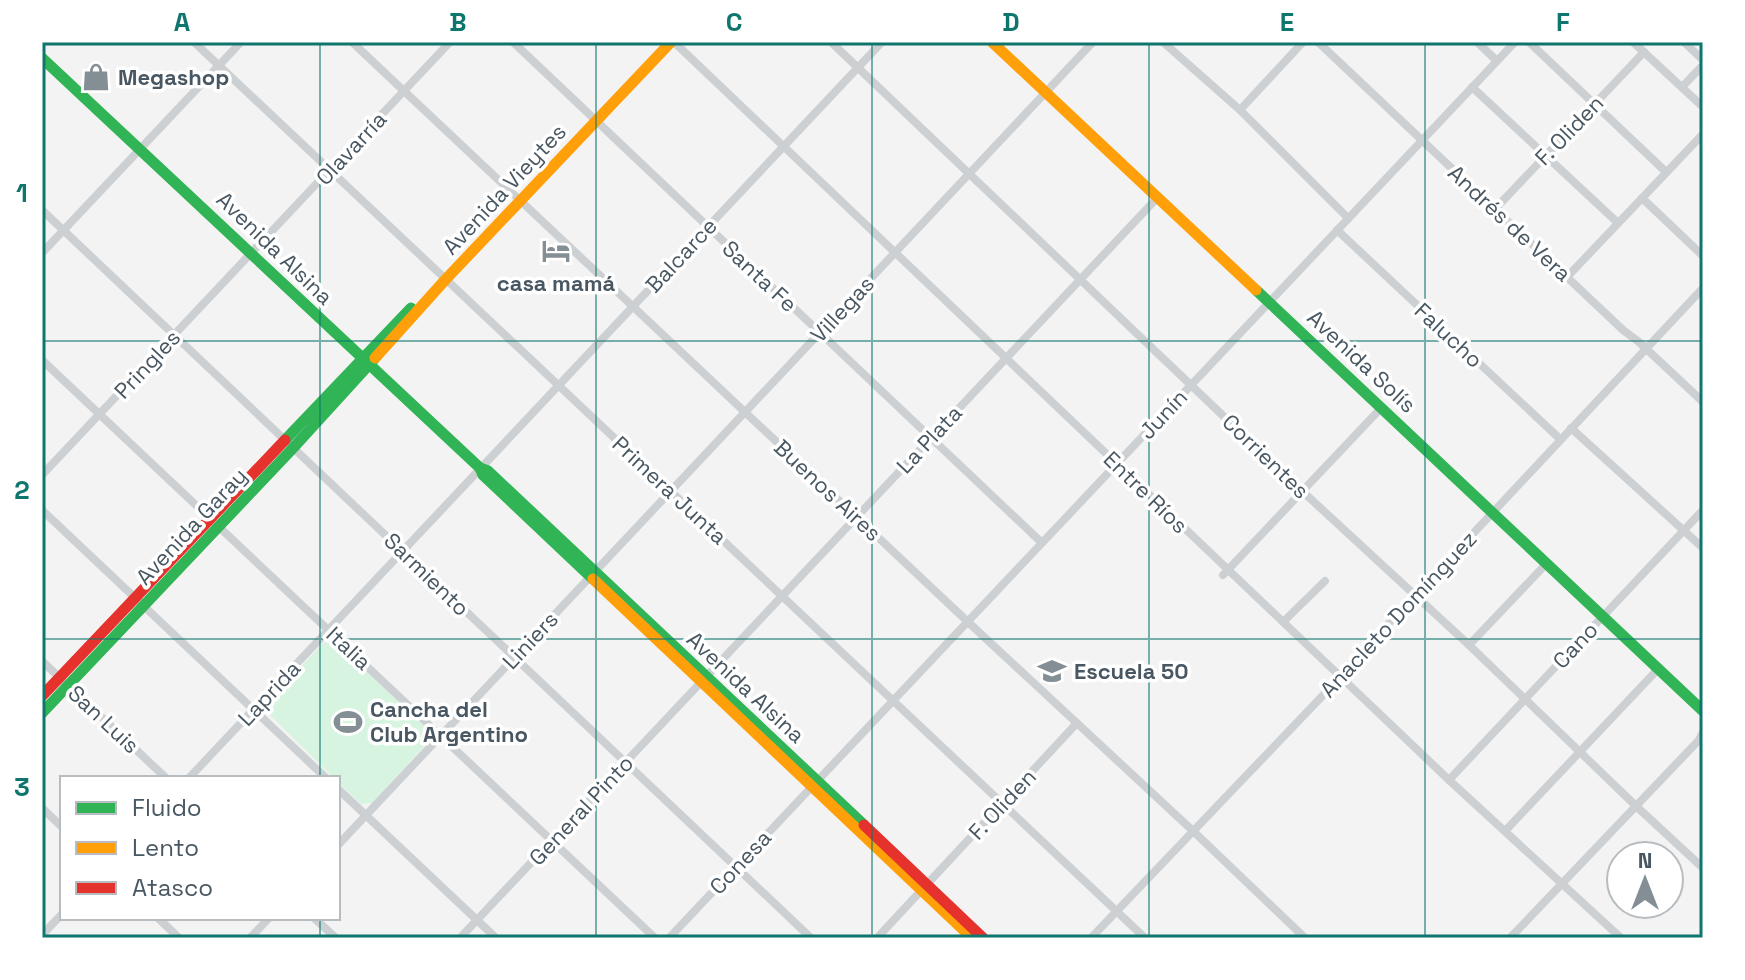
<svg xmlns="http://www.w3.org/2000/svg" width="1745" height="980" font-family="'Space Grotesk',sans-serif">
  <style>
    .garden { fill: #d7f4e0 }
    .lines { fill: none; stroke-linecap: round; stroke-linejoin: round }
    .street { stroke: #cdd0d2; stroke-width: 8 }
    .fast { stroke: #30b455; stroke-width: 11 }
    .slow { stroke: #ff9f0a; stroke-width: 11 }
    .jam { stroke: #e5322d; stroke-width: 11 }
    .grid { fill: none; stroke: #0f766e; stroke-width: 2; stroke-opacity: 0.55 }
    .labels { text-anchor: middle; stroke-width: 7; stroke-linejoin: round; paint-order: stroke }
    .poi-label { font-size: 22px; font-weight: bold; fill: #485762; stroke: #fff; text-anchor: start }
    .street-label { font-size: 22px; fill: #485762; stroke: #fff }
    .neatline { fill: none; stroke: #0f766e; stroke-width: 3 }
    .grid-label { font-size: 26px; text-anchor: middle; font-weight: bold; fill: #0f766e }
  </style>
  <rect width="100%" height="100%" fill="#f4f3f3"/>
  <polygon class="garden" points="324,642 336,643 428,730 427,743 372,803 361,804 338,782 338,778 334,778 269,714 267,703"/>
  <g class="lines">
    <g class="street">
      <polyline points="194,42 1145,938"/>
      <polyline points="352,42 968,622 1192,830 1305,938"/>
      <polyline points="513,42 1041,542"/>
      <polyline points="674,42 1449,780 1621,938"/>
      <polyline points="831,42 1301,490 1469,645 1636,806 1703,868"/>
      <polyline points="1163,42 1240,110 1348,218"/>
      <polyline points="1318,42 1623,330 1639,342 1703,402"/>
      <polyline points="1477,42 1497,61"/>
      <polyline points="1529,42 1666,172"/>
      <polyline points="1633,42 1703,107"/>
      <polyline points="1684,42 1703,60"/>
      <polyline points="1472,87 1618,223"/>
      <polyline points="1682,87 1703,65"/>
      <polyline points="1240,110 1303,42"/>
      <polyline points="1642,198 1703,256"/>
      <polyline points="1495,209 1644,52"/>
      <polyline points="42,210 811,938"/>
      <polyline points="1337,230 1560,439"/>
      <polyline points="42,253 241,42"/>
      <polyline points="1567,277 1703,134"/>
      <polyline points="42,360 655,938"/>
      <polyline points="1571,428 1703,548"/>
      <polyline points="42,475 450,42"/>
      <polyline points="42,510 326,778"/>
      <polyline points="1223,575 1382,407"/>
      <polyline points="1283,622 1325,581"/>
      <polyline points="1469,645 1547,563"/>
      <polyline points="42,661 166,778"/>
      <polyline points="189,778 882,42"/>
      <polyline points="1449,780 1703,510"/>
      <polyline points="338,789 496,938"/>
      <polyline points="42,808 62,827"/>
      <polyline points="1505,831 1659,668"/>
      <polyline points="338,845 1093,42"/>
      <polyline points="158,918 179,938"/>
      <polyline points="314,918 336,938"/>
      <polyline points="42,935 62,914"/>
      <polyline points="250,938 269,918"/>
      <polyline points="460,938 1158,197"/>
      <polyline points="669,938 1515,42"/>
      <polyline points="877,938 1077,723"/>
      <polyline points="1091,938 1330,688 1349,666 1703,288"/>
      <polyline points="1510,938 1699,740 1703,732"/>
    </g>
    <g class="fast">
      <polyline points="42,58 480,468"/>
      <polyline points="1256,290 1703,711"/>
      <polyline points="285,440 411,308"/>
      <polyline points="593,579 483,475 480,468 488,471 864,825"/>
      <polyline points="42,713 294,447 375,358"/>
    </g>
    <g class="slow">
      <polyline points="992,42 1256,290"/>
      <polyline points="375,358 446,279 671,42"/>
      <polyline points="593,579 972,938"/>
    </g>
    <g class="jam">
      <polyline points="42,696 285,440"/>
      <polyline points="864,825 983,938"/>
    </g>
  </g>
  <path class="grid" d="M 320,42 L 320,778M 596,42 L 596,938M 872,42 L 872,938M 1149,42 L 1149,938M 1425,42 L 1425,938M 42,341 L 1703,341M 42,639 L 1703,639M 320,918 L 320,938"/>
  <defs>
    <symbol id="shop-bare" viewBox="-9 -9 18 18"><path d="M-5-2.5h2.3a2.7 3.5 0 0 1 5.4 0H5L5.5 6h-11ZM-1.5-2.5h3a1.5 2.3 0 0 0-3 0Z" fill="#848e95" stroke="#fff" stroke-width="2.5" paint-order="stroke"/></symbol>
    <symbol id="hotel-bare" viewBox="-9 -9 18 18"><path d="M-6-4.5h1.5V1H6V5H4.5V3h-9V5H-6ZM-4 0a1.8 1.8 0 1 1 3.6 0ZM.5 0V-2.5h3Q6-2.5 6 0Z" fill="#848e95" stroke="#fff" stroke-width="2.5" paint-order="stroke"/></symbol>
    <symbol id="school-bare" viewBox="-9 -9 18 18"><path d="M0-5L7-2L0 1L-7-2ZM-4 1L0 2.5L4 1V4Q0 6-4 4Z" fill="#848e95" stroke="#fff" stroke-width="2.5" paint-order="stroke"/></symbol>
    <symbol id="stadium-bare" viewBox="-9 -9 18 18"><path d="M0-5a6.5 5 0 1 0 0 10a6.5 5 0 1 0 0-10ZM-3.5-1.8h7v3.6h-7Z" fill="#848e95" stroke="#fff" stroke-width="2.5" paint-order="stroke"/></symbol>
  </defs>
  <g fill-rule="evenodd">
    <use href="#shop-bare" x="76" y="57" width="40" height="40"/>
    <use href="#hotel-bare" x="536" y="231" width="40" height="40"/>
    <use href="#school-bare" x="1032" y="651" width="40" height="40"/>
    <use href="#stadium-bare" x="328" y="702" width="40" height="40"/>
  </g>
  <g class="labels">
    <g class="poi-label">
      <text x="118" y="85">Megashop</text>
      <text x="556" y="291" text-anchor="middle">casa mamá</text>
      <text x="1074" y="679">Escuela 50</text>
      <text x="370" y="717">Cancha del<tspan x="370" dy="25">Club Argentino</tspan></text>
    </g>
    <g class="street-label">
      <text transform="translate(1569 130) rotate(-46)" y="8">F. Oliden</text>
      <text transform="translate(351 148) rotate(-47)" y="8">Olavarría</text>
      <text transform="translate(504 189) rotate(-47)" y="8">Avenida Vieytes</text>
      <text transform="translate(1510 223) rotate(43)" y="8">Andrés de Vera</text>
      <text transform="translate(275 248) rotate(44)" y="8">Avenida Alsina</text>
      <text transform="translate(681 255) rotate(-47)" y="8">Balcarce</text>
      <text transform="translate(760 276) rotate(43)" y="8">Santa Fe</text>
      <text transform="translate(842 309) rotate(-47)" y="8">Villegas</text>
      <text transform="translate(1449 335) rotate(43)" y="8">Falucho</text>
      <text transform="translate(1362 361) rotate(43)" y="8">Avenida Solís</text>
      <text transform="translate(147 364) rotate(-47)" y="8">Pringles</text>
      <text transform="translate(1163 414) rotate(-47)" y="8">Junín</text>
      <text transform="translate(929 439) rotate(-47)" y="8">La Plata</text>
      <text transform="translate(1266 456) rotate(44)" y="8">Corrientes</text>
      <text transform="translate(670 490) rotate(43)" y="8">Primera Junta</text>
      <text transform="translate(828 490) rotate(43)" y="8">Buenos Aires</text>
      <text transform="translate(1146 492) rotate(44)" y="8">Entre Ríos</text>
      <text transform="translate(191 526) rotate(-47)" y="8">Avenida Garay</text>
      <text transform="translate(427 574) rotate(44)" y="8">Sarmiento</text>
      <text transform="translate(1398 614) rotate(-47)" y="8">Anacleto Domínguez</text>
      <text transform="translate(530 640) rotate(-47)" y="8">Liniers</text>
      <text transform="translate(1575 645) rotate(-47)" y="8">Cano</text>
      <text transform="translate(349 648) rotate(43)" y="8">Italia</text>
      <text transform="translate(746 687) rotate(43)" y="8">Avenida Alsina</text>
      <text transform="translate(269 693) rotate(-47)" y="8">Laprida</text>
      <text transform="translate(104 719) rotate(43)" y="8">San Luis</text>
      <text transform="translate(1002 804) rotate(-47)" y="8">F. Oliden</text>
      <text transform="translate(581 810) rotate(-47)" y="8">General Pinto</text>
      <text transform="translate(740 862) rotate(-47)" y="8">Conesa</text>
    </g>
  </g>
  <rect width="1745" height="980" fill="none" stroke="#ffffff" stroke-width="88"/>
  <rect x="60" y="776" width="280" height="144" fill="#ffffff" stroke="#b6bcc0" stroke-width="2"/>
  <rect x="76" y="802" width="40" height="12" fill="#30b455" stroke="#b6bcc0" stroke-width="2"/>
  <text x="132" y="816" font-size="24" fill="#485762">Fluido</text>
  <rect x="76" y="842" width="40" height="12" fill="#ff9f0a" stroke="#b6bcc0" stroke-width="2"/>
  <text x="132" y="856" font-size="24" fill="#485762">Lento</text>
  <rect x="76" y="882" width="40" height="12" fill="#e5322d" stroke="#b6bcc0" stroke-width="2"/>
  <text x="132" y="896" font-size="24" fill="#485762">Atasco</text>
  <g transform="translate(1645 880)"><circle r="38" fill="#ffffff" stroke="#b6bcc0" stroke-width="2"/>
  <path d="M0-6L14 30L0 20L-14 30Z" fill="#848e95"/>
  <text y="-12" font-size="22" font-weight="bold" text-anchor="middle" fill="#485762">N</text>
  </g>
  <rect x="44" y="44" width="1657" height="892" class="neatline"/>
  <g class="grid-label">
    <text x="182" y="31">A</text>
    <text x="458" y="31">B</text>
    <text x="734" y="31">C</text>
    <text x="1011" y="31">D</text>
    <text x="1287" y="31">E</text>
    <text x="1563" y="31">F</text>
    <text x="22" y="202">1</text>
    <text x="22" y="499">2</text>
    <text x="22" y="796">3</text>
  </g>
</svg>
